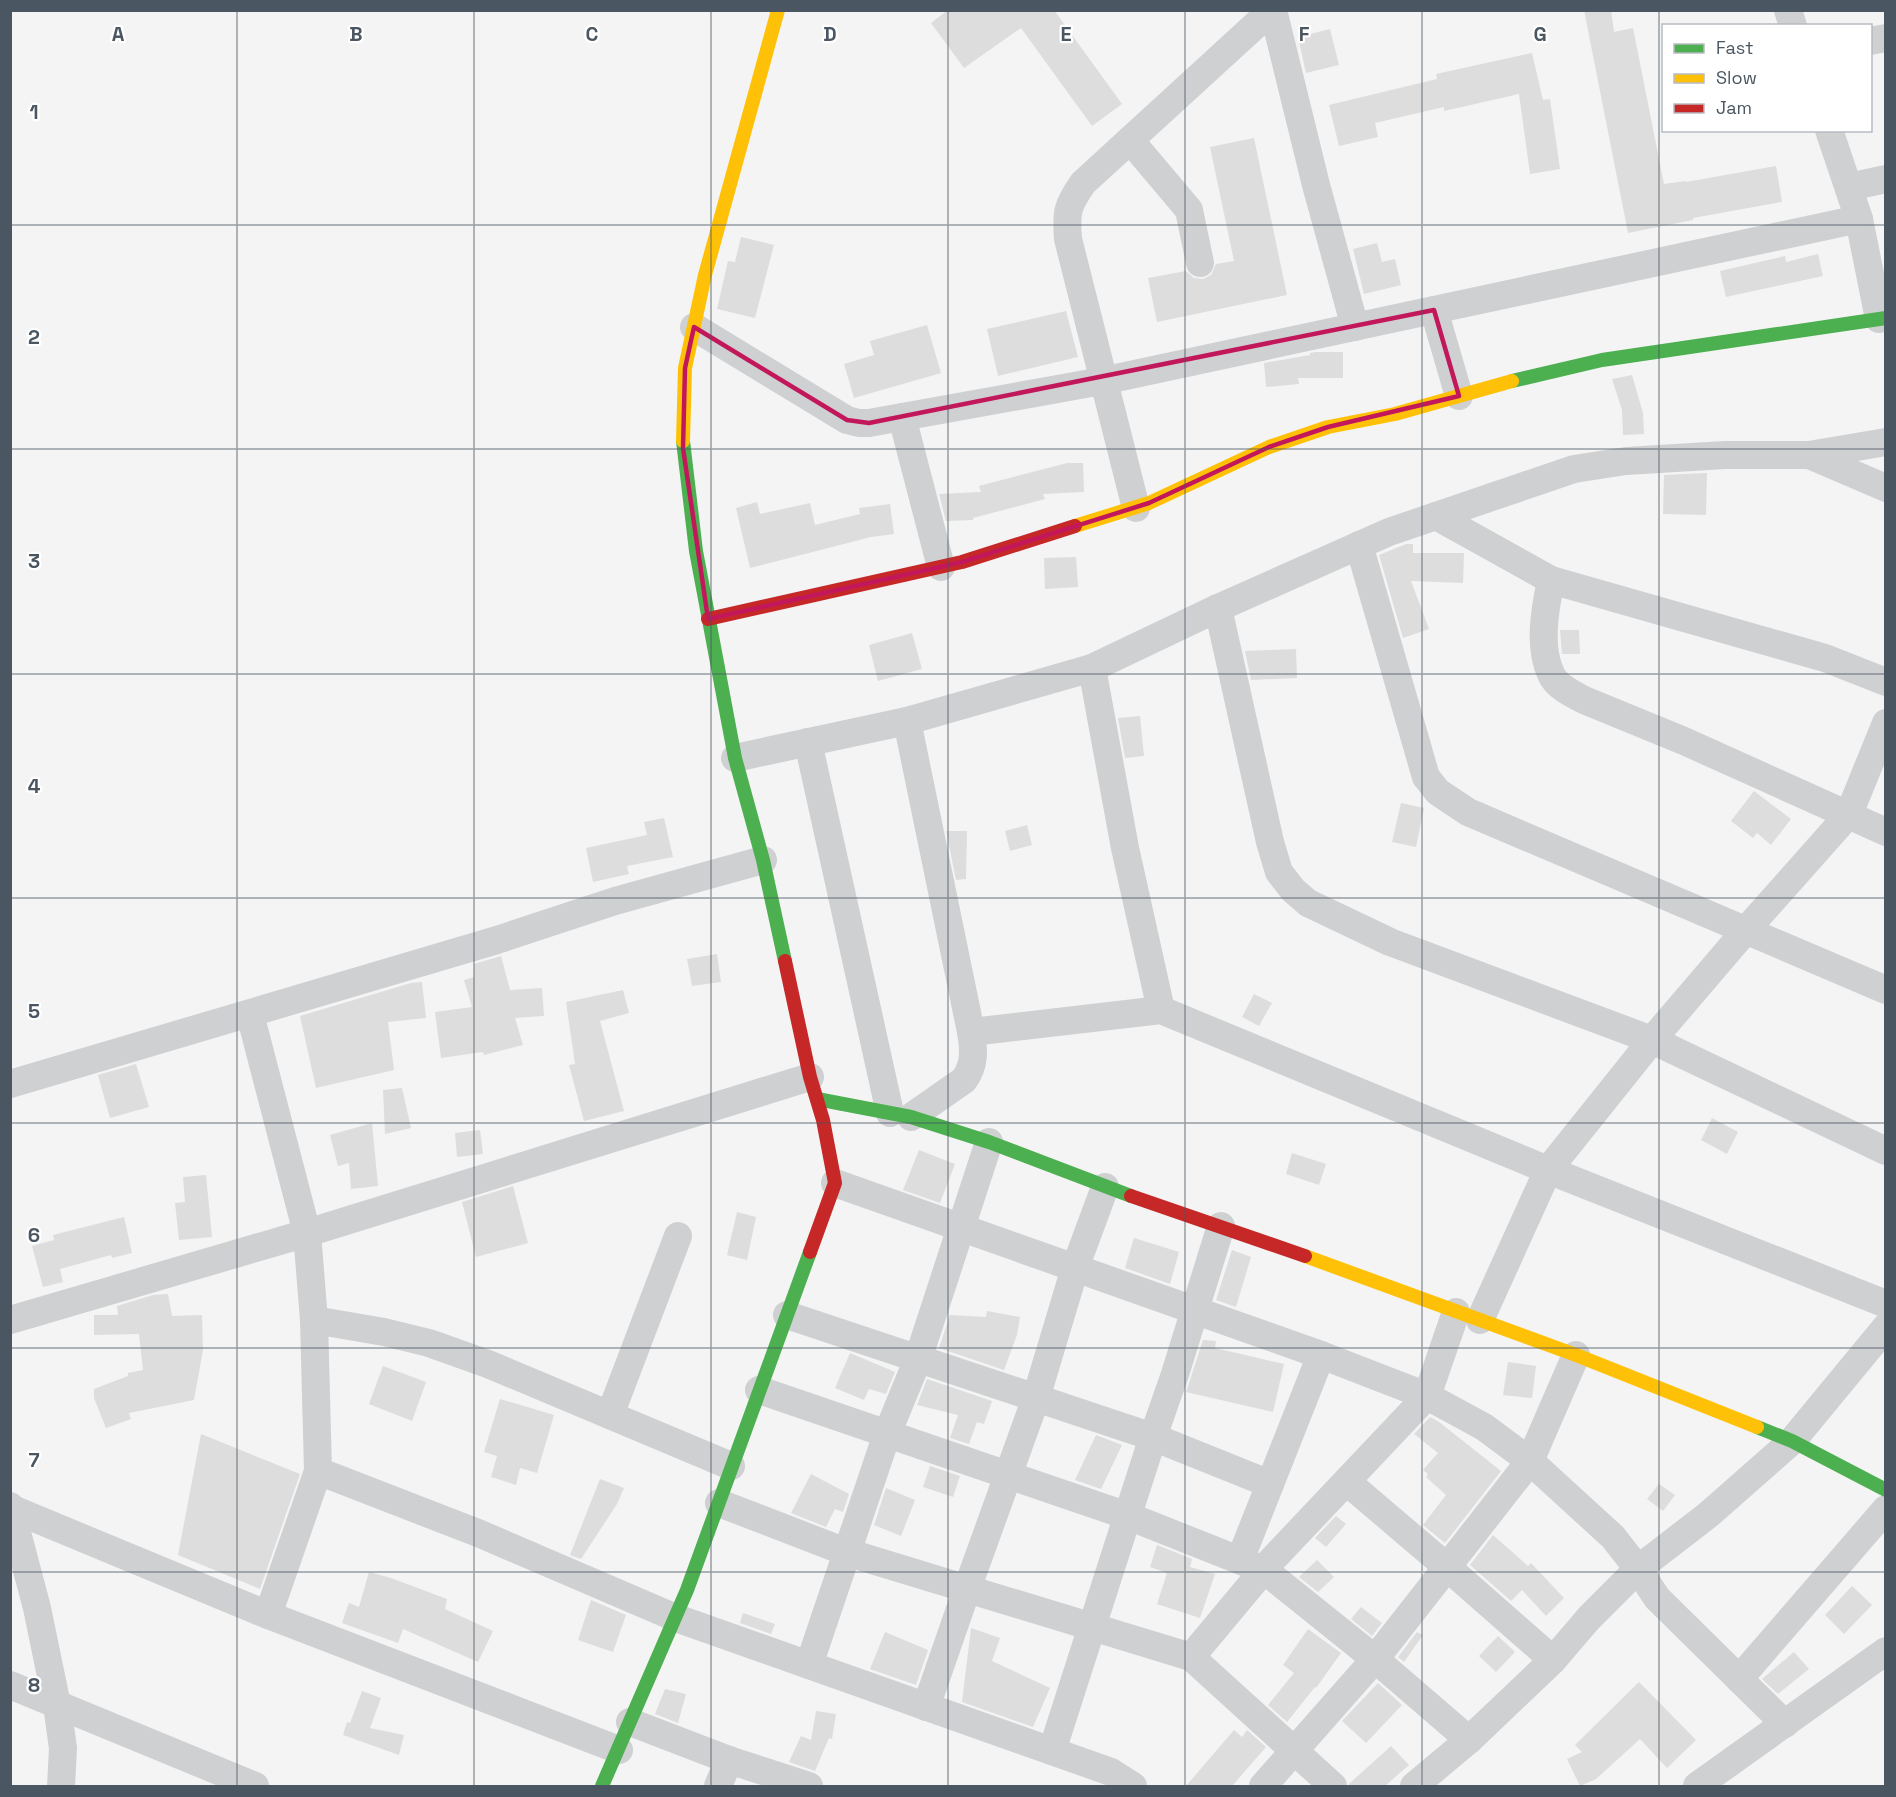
<svg xmlns="http://www.w3.org/2000/svg" width="1896" height="1797" font-family="'Space Grotesk',sans-serif">
  <style>
    .building { fill: #ddddde }
    .lines { fill: none; stroke-linecap: round; stroke-linejoin: round }
    .street { stroke: #ced0d2; stroke-width: 28 }
    .fast { stroke: #4caf50; stroke-width: 14 }
    .slow { stroke: #ffc107; stroke-width: 14 }
    .jam { stroke: #c62828; stroke-width: 14 }
    .marked { fill: none; stroke: #c2185b; stroke-width: 4.5; stroke-linejoin: round }
    .grid { fill: none; stroke: #4a5661; stroke-width: 1.5; stroke-opacity: 0.55 }
    .grid-label { font-size: 20px; text-anchor: middle; font-weight: bold; fill: #4a5661; stroke: #fff; stroke-width: 4.5; stroke-linejoin: round; paint-order: stroke }
  </style>
  <rect width="100%" height="100%" fill="#f4f4f4"/>
  <g class="building">
    <polygon points="948,10 1054,10 1122,104 1092,126 1021,28 964,68 931,23"/>
    <polygon points="1584,10 1611,10 1614,32 1633,28 1664,184 1685,181 1686,182 1776,166 1782,202 1693,218 1693,220 1628,233"/>
    <polygon points="1330,29 1339,65 1306,73 1298,37"/>
    <polygon points="1532,53 1543,100 1550,99 1560,169 1530,174 1519,94 1444,111 1444,107 1375,123 1378,137 1339,146 1329,105 1437,79 1436,74"/>
    <polygon points="1254,138 1287,295 1157,322 1148,278 1186,271 1194,278 1203,279 1211,275 1216,264 1234,261 1210,147"/>
    <polygon points="741,237 774,245 755,318 717,309 728,261 735,262"/>
    <polygon points="1377,243 1382,262 1395,259 1401,285 1364,294 1353,249"/>
    <polygon points="1818,254 1823,276 1726,297 1720,271 1785,256 1786,262"/>
    <polygon points="1066,311 1078,357 998,376 987,329"/>
    <polygon points="927,325 941,373 854,398 844,364 874,355 870,341"/>
    <polygon points="1315,352 1343,352 1343,378 1298,378 1299,384 1266,387 1264,363 1310,355 1310,353"/>
    <polygon points="1632,375 1643,413 1644,434 1623,435 1622,410 1612,379"/>
    <polygon points="1067,463 1083,463 1084,492 1043,494 1045,499 973,518 973,520 946,521 939,494 981,492 979,486"/>
    <polygon points="1707,473 1706,515 1663,514 1664,475"/>
    <polygon points="757,502 760,514 810,503 815,525 860,514 859,508 890,504 894,534 871,537 750,568 736,508"/>
    <polygon points="1406,544 1413,544 1413,553 1464,553 1463,583 1411,581 1429,629 1403,638 1379,555"/>
    <polygon points="1076,557 1078,587 1045,589 1044,558"/>
    <polygon points="1560,630 1579,630 1580,654 1562,654"/>
    <polygon points="912,633 922,669 878,681 869,645"/>
    <polygon points="1296,649 1297,678 1251,680 1245,651"/>
    <polygon points="1140,716 1144,756 1125,758 1118,718"/>
    <polygon points="1754,791 1791,819 1771,845 1757,833 1753,838 1731,821"/>
    <polygon points="1401,803 1424,808 1416,847 1392,842"/>
    <polygon points="664,818 673,857 627,866 629,874 593,882 586,848 647,835 644,822"/>
    <polygon points="1027,825 1032,845 1010,851 1005,831"/>
    <polygon points="946,831 967,831 966,879 956,880"/>
    <polygon points="717,954 721,982 692,986 687,959"/>
    <polygon points="501,956 510,990 542,988 544,1016 515,1018 523,1045 484,1055 483,1052 441,1058 435,1012 472,1007 464,980 474,977 474,964"/>
    <polygon points="422,982 426,1018 388,1022 394,1070 316,1088 300,1016 411,983"/>
    <polygon points="623,990 629,1013 600,1021 624,1111 584,1121 569,1065 575,1064 566,1002"/>
    <polygon points="1254,994 1272,1003 1259,1026 1242,1017"/>
    <polygon points="136,1064 149,1107 110,1118 98,1075"/>
    <polygon points="402,1088 411,1128 385,1134 383,1090"/>
    <polygon points="1712,1118 1738,1132 1727,1154 1701,1140"/>
    <polygon points="372,1123 378,1186 351,1189 349,1163 338,1166 330,1135"/>
    <polygon points="480,1130 483,1154 457,1157 455,1133"/>
    <polygon points="919,1150 955,1164 940,1203 903,1190"/>
    <polygon points="1292,1153 1326,1164 1319,1185 1286,1174"/>
    <polygon points="206,1175 212,1237 179,1240 175,1203 185,1202 183,1177"/>
    <polygon points="513,1186 528,1243 476,1257 462,1202"/>
    <polygon points="737,1212 756,1217 747,1260 727,1255"/>
    <polygon points="124,1217 132,1253 112,1258 111,1255 60,1269 63,1282 43,1287 32,1246 54,1240 53,1235"/>
    <polygon points="1134,1238 1179,1252 1170,1284 1125,1268"/>
    <polygon points="1232,1250 1251,1257 1236,1307 1216,1300"/>
    <polygon points="168,1294 172,1316 202,1315 203,1350 194,1400 129,1413 131,1419 106,1428 94,1398 94,1389 128,1376 128,1373 143,1370 139,1334 94,1335 94,1315 118,1315 117,1306 153,1295"/>
    <polygon points="987,1311 1020,1317 1017,1335 1004,1370 939,1348 950,1315 986,1317"/>
    <polygon points="1203,1340 1216,1341 1215,1348 1284,1364 1273,1412 1186,1392"/>
    <polygon points="850,1353 895,1372 886,1394 869,1389 864,1400 835,1388"/>
    <polygon points="1508,1362 1536,1366 1532,1398 1503,1395"/>
    <polygon points="383,1366 426,1382 412,1421 369,1404"/>
    <polygon points="927,1379 992,1401 984,1424 977,1422 969,1444 950,1438 958,1415 917,1405"/>
    <polygon points="500,1399 554,1415 537,1473 520,1468 516,1485 491,1477 497,1456 484,1452"/>
    <polygon points="1430,1417 1439,1422 1501,1471 1445,1543 1423,1525 1446,1495 1426,1477 1428,1474 1423,1470 1438,1453 1414,1434"/>
    <polygon points="201,1434 300,1474 260,1589 178,1555"/>
    <polygon points="1096,1435 1122,1445 1101,1489 1075,1480"/>
    <polygon points="930,1466 960,1476 953,1497 923,1487"/>
    <polygon points="811,1474 849,1494 843,1512 835,1509 826,1527 791,1513"/>
    <polygon points="600,1479 624,1488 617,1504 581,1559 570,1555"/>
    <polygon points="1659,1484 1675,1495 1663,1511 1647,1499"/>
    <polygon points="886,1488 915,1500 901,1536 874,1525"/>
    <polygon points="1336,1516 1346,1524 1326,1547 1315,1538"/>
    <polygon points="1493,1535 1528,1566 1531,1563 1564,1598 1546,1616 1522,1590 1511,1601 1470,1565"/>
    <polygon points="1157,1545 1192,1559 1190,1567 1215,1574 1200,1618 1157,1604 1167,1573 1150,1567"/>
    <polygon points="1317,1560 1334,1577 1318,1592 1299,1577"/>
    <polygon points="369,1572 391,1578 447,1599 445,1609 493,1631 478,1662 403,1629 398,1643 342,1623 349,1603 359,1607"/>
    <polygon points="1852,1586 1872,1605 1844,1634 1825,1615"/>
    <polygon points="591,1600 626,1615 613,1652 578,1640"/>
    <polygon points="1361,1607 1382,1623 1372,1636 1351,1619"/>
    <polygon points="743,1613 775,1624 771,1634 740,1623"/>
    <polygon points="971,1628 1000,1638 992,1661 1050,1688 1033,1727 962,1702"/>
    <polygon points="1308,1629 1341,1653 1316,1688 1315,1687 1287,1722 1268,1705 1294,1673 1283,1665"/>
    <polygon points="885,1632 928,1650 916,1685 870,1669"/>
    <polygon points="1417,1632 1423,1635 1404,1662 1398,1657"/>
    <polygon points="1498,1636 1515,1652 1496,1672 1479,1656"/>
    <polygon points="1794,1652 1809,1669 1778,1694 1762,1679"/>
    <polygon points="1639,1682 1696,1740 1667,1768 1640,1739 1596,1779 1580,1786 1567,1759 1582,1752 1575,1745"/>
    <polygon points="1378,1683 1402,1705 1366,1743 1342,1721"/>
    <polygon points="665,1689 686,1694 678,1723 655,1714"/>
    <polygon points="362,1691 381,1698 370,1728 404,1735 399,1755 343,1735 347,1722 350,1723"/>
    <polygon points="816,1711 836,1714 832,1739 829,1738 815,1771 789,1762 801,1736 811,1740"/>
    <polygon points="1234,1730 1242,1737 1247,1730 1266,1747 1232,1786 1186,1786"/>
    <polygon points="1391,1746 1409,1765 1385,1786 1349,1786 1349,1784"/>
  </g>
  <g class="lines">
    <g class="street">
      <polyline points="1273,10 1316,185 1355,327"/>
      <polyline points="1788,10 1793,26"/>
      <polyline points="1870,41 1886,38"/>
      <polyline points="1829,130 1859,219 1879,319"/>
      <polyline points="1130,140 1189,210 1200,263"/>
      <polyline points="1849,187 1886,179"/>
      <polyline points="1434,310 1459,396"/>
      <polyline points="694,327 847,420 859,423 869,423 1102,381 1859,219"/>
      <polyline points="902,417 941,567"/>
      <polyline points="1809,455 1886,488"/>
      <path d="M 1136,508 L 1068,239 C 1066,212 1067,206 1083,183 L 1272,10"/>
      <polyline points="1436,516 1551,580 1825,658 1886,682"/>
      <polyline points="1359,545 1426,777 1438,792 1468,812 1886,990"/>
      <path d="M 1551,580 C 1545,609 1538,646 1551,674 C 1556,686 1572,694 1584,700 L 1684,741 L 1886,832"/>
      <polyline points="1218,608 1270,842 1279,872 1293,890 1308,903 1390,942 1652,1040 1886,1151"/>
      <polyline points="1092,668 1125,848 1161,1010"/>
      <path d="M 907,721 L 971,1032 C 974,1050 975,1065 964,1080 L 911,1117"/>
      <polyline points="808,742 890,1113"/>
      <polyline points="735,758 907,721 1092,668 1218,608 1389,532 1574,469 1626,461 1725,455 1809,455 1886,442"/>
      <polyline points="250,1014 307,1233 314,1320 318,1471 268,1615"/>
      <polyline points="971,1032 1161,1010 1548,1170 1886,1304"/>
      <polyline points="10,1084 497,940 615,901 763,860"/>
      <polyline points="835,1183 1321,1355 1427,1396 1484,1427 1530,1461 1613,1537 1638,1569 1657,1598 1785,1724"/>
      <polyline points="787,1315 1153,1437 1270,1484"/>
      <polyline points="10,1320 307,1233 810,1077"/>
      <polyline points="314,1320 384,1332 429,1343 488,1364 731,1466"/>
      <polyline points="1480,1320 1548,1170 1652,1040 1746,930 1849,814 1886,723"/>
      <polyline points="759,1390 1128,1516 1264,1570 1375,1659 1469,1740"/>
      <polyline points="610,1415 678,1236"/>
      <polyline points="318,1471 478,1533 676,1618 1111,1772 1133,1786"/>
      <polyline points="1347,1482 1447,1567 1553,1660"/>
      <polyline points="719,1503 846,1552 1191,1657 1333,1786"/>
      <polyline points="10,1506 37,1608 57,1705 63,1748 61,1786"/>
      <polyline points="10,1508 268,1615 619,1750"/>
      <polyline points="1240,1560 1321,1355"/>
      <polyline points="1191,1657 1271,1561 1427,1396 1456,1312"/>
      <polyline points="809,1665 887,1434 918,1359 989,1142"/>
      <polyline points="1739,1679 1886,1509"/>
      <polyline points="10,1685 255,1786"/>
      <polyline points="926,1707 967,1589 1036,1398 1075,1268 1105,1187"/>
      <polyline points="630,1722 729,1760 809,1786"/>
      <polyline points="1052,1751 1153,1437 1175,1374 1221,1226"/>
      <polyline points="718,1786 729,1760"/>
      <polyline points="1263,1786 1375,1659 1530,1461 1576,1355"/>
      <polyline points="1414,1786 1469,1740 1553,1660 1589,1618 1638,1569 1708,1515 1792,1441 1886,1327"/>
      <polyline points="1697,1786 1886,1651"/>
    </g>
    <g class="fast">
      <polyline points="1512,381 1602,360 1886,318"/>
      <polyline points="683,441 696,551 735,758 763,860 785,961"/>
      <polyline points="817,1099 911,1117 989,1142 1131,1196"/>
      <polyline points="1757,1427 1792,1441 1886,1490"/>
      <polyline points="602,1786 687,1590 810,1252"/>
    </g>
    <g class="slow">
      <polyline points="683,441 685,368 705,275 778,10"/>
      <polyline points="1075,526 1149,503 1269,447 1328,427 1395,414 1512,381"/>
      <polyline points="1305,1256 1576,1355 1757,1427"/>
    </g>
    <g class="jam">
      <polyline points="708,619 962,562 1075,526"/>
      <polyline points="785,961 810,1077 823,1120 835,1183 810,1252"/>
      <polyline points="1131,1196 1305,1256"/>
    </g>
  </g>
  <path class="marked" d="M 1434,310 L 1459,396 L 1328,427 L 1269,447 L 1149,503 L 962,562 L 708,619 L 683,448 L 685,368 L 694,327 L 847,420 L 869,423 Z"/>
  <path class="grid" d="M 237,10 L 237,1786M 474,10 L 474,1786M 711,10 L 711,1786M 948,10 L 948,1786M 1185,10 L 1185,1786M 1422,10 L 1422,1786M 1659,10 L 1659,1786M 10,225 L 1886,225M 10,449 L 1886,449M 10,674 L 1886,674M 10,898 L 1886,898M 10,1123 L 1886,1123M 10,1348 L 1886,1348M 10,1572 L 1886,1572"/>
  <g class="grid-label">
    <text x="118" y="41">A</text>
    <text x="356" y="41">B</text>
    <text x="592" y="41">C</text>
    <text x="830" y="41">D</text>
    <text x="1066" y="41">E</text>
    <text x="1304" y="41">F</text>
    <text x="1540" y="41">G</text>
    <text x="34" y="119">1</text>
    <text x="34" y="344">2</text>
    <text x="34" y="568">3</text>
    <text x="34" y="793">4</text>
    <text x="34" y="1018">5</text>
    <text x="34" y="1242">6</text>
    <text x="34" y="1467">7</text>
    <text x="34" y="1692">8</text>
  </g>
  <rect width="1896" height="1797" fill="none" stroke="#4a5661" stroke-width="24"/>
  <rect x="1662" y="24" width="210" height="108" fill="#ffffff" stroke="#b7bbc0" stroke-width="1.5"/>
  <rect x="1674" y="44" width="30" height="9" fill="#4caf50" stroke="#b7bbc0" stroke-width="1.5"/>
  <text x="1716" y="54" font-size="18" fill="#4a5661">Fast</text>
  <rect x="1674" y="74" width="30" height="9" fill="#ffc107" stroke="#b7bbc0" stroke-width="1.5"/>
  <text x="1716" y="84" font-size="18" fill="#4a5661">Slow</text>
  <rect x="1674" y="104" width="30" height="9" fill="#c62828" stroke="#b7bbc0" stroke-width="1.5"/>
  <text x="1716" y="114" font-size="18" fill="#4a5661">Jam</text>
</svg>
